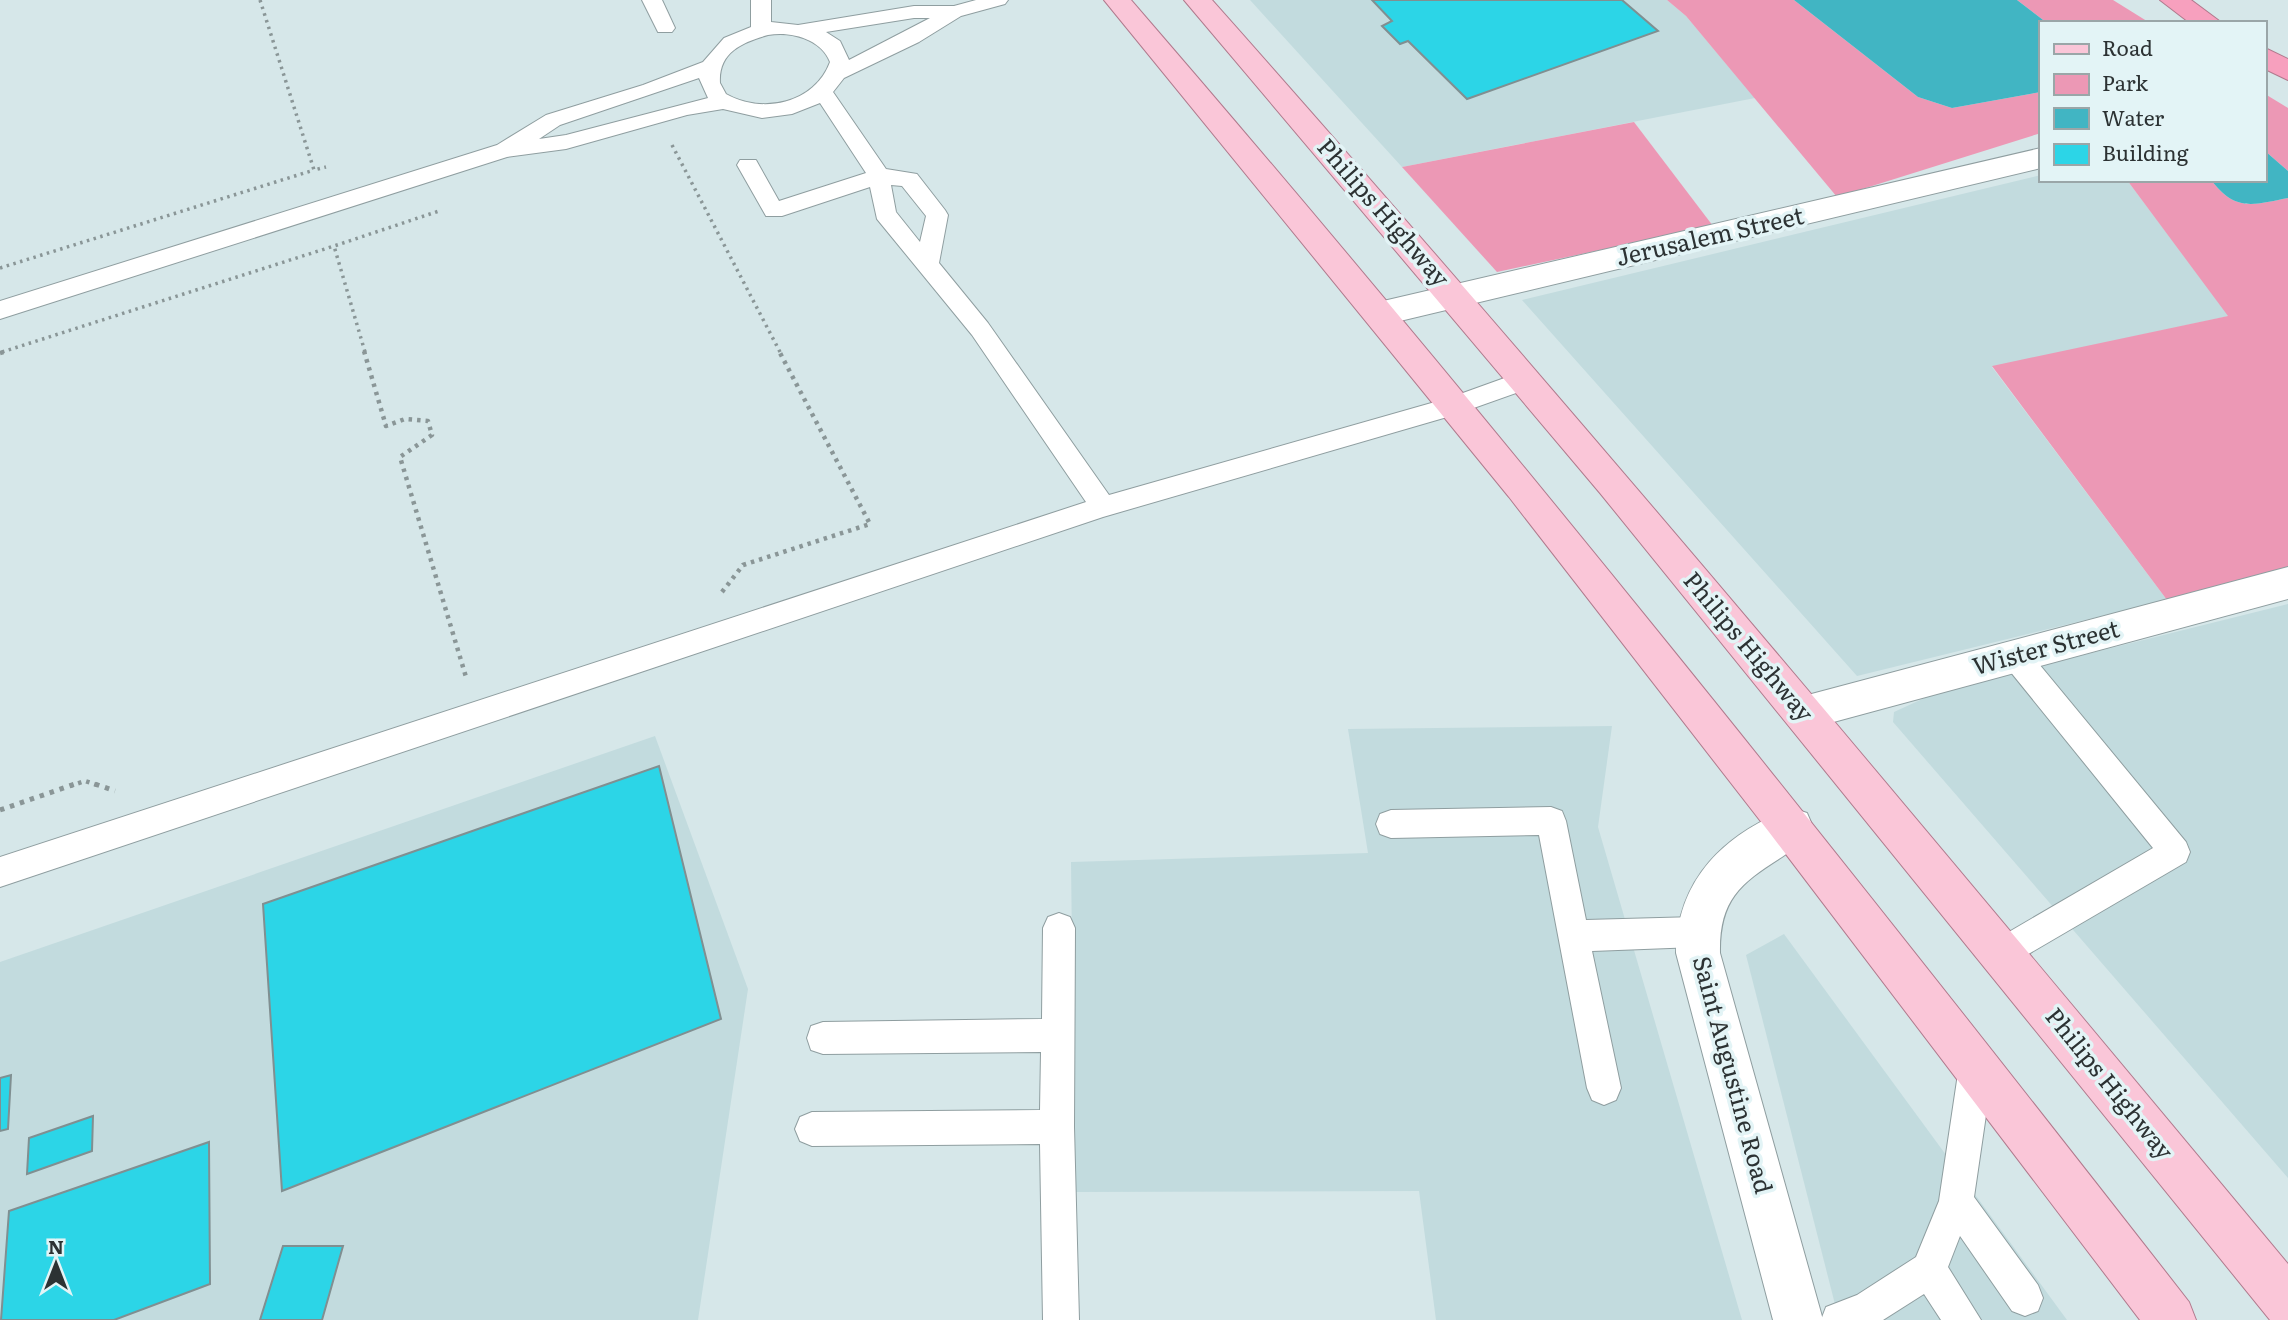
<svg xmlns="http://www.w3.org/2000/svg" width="2288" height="1320" font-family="Literata,serif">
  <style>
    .built { fill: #c2dbde }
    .green { fill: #ec98b5 }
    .water { fill: #41b5c3 }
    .building { fill: #2cd5e7; stroke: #808f91; stroke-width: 2 }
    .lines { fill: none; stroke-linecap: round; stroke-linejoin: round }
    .lane-casing { stroke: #8f9ea0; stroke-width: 2 }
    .street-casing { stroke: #8f9ea0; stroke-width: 2 }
    .secondary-casing { stroke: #8f9ea0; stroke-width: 2 }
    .primary-casing { stroke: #b07a8d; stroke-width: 2 }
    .highway-casing { stroke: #b07a8d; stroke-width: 2 }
    .path-far2 { stroke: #8a9697; stroke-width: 3.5; stroke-dasharray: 2.5 4.5; stroke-linecap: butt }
    .path-far1 { stroke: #8a9697; stroke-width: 4.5; stroke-dasharray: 3.5 5; stroke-linecap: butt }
    .path { stroke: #8a9697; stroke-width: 5; stroke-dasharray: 4.5 6; stroke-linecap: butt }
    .lane { fill: #fff; fill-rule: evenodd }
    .street { fill: #fff; fill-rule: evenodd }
    .secondary { fill: #fff; fill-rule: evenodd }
    .primary { fill: #fac6d8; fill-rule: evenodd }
    .highway { fill: #f7a0be; fill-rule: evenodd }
    .labels { text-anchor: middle; stroke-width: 7; stroke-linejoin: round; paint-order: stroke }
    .street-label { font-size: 24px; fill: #2c3233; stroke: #e3f4f6 }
  </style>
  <rect width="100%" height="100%" fill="#d6e7e9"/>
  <g class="built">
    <polygon points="1250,0 1667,0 1686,16 1755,98 1402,167"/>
    <polygon points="2041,175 2041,180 2127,180 2229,316 1992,367 2167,600 1857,676 1522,300"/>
    <polygon points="2288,604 2288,1178 1893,722 1894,712 1942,690"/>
    <polygon points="1612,726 1598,827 1742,1320 1436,1320 1419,1191 1075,1192 1071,862 1368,853 1348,729"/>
    <polygon points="655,736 748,989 698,1320 0,1320 0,962"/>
    <polygon points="1784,934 2067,1320 1839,1320 1746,955"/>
  </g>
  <g class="green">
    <polygon points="1667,0 1794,0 1918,97 1952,108 2041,92 2041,133 1837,197 1686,16"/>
    <polygon points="2017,0 2113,0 2150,23 2047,23"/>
    <polygon points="2265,94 2288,108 2288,171 2265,151"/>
    <polygon points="1634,122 1713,226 1497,272 1402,167"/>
    <path d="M 2127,180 L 2211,180 C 2236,212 2252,205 2288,198 L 2288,568 L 2167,600 L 1992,366 L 2228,316 Z"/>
  </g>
  <g class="water">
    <polygon points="1794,0 2017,0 2047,23 2041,23 2041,92 1952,108 1918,97"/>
    <path d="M 2265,151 L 2288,171 L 2288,198 C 2252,205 2236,212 2211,180 L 2265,180 Z"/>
  </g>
  <g class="building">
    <polygon points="1372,0 1622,0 1658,31 1467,99 1408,41 1400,44 1382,26 1392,21"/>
    <polygon points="659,766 721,1019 282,1191 263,904"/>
    <polygon points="11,1075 8,1129 0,1131 0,1078"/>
    <polygon points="93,1116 92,1151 27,1174 29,1138"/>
    <polygon points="209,1142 210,1284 114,1320 1,1320 9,1211"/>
    <polygon points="283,1246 343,1246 322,1320 260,1320"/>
  </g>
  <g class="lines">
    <defs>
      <g id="lane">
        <polygon points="642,0 662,0 675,28 672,32 658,32"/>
        <path d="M 751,0 L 771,0 L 771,22 L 798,25 L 914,6 L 954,6 L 976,0 L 1008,0 L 1005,4 L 961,16 L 919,42 L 844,78 L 833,92 L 886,169 L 917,174 L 945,210 L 948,215 L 939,263 L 988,323 L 1109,495 L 1449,398 L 1524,371 L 1533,373 L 1536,380 L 1533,387 L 1454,415 L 1103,517 L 0,887 L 0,857 L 1086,502 L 972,335 L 877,219 L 870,187 L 782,216 L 766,216 L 737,165 L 740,160 L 756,160 L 779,201 L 866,173 L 820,103 L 792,114 L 762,118 L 723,109 L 687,115 L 566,149 L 507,157 L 0,319 L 0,301 L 497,145 L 546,115 L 643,85 L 703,62 L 724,38 L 751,27 ZM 914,18 L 930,18 L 849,60 L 840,41 L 826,32 ZM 768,35 C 791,31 821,39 830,62 C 815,103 763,115 726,94 L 720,83 C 718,52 743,42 768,35 ZM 699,78 L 708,98 L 566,135 L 539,139 L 560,125 ZM 891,185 L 902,186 L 926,216 L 920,242 L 896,212 Z"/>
        <polygon points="2015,644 2025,647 2186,842 2190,852 2186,862 2001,970 1990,965 1985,954 1990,943 2153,848 2005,665 2001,656 2005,647"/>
        <polygon points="1551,807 1562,811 1566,821 1586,920 1696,917 1707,921 1712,932 1707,943 1696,947 1592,951 1621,1088 1616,1100 1604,1105 1592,1100 1587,1088 1539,835 1391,838 1380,834 1376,824 1380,814 1391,810"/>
        <polygon points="1059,913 1070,917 1075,928 1074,1127 1079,1320 1043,1320 1040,1144 812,1146 800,1141 795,1129 800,1117 812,1112 1040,1110 1041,1052 823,1054 811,1050 807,1038 811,1026 823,1022 1042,1019 1043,928 1048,917"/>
        <polygon points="1976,1050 1988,1055 1993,1067 1974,1197 2038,1285 2043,1298 2038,1311 2025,1316 2012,1311 1960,1236 1948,1267 1981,1320 1941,1320 1924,1294 1883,1320 1821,1320 1826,1307 1857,1295 1916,1257 1939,1201 1959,1067 1964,1055"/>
      </g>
      <g id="street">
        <polygon points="2041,148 2041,168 1379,326 1368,322 1363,314 1368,306 1379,302"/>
        <polygon points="2288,567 2288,599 1804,730 1790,725 1784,713 1790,701 1804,696"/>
      </g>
      <path id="secondary" d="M 1792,808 L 1807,813 L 1813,827 C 1806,843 1796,847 1782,857 C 1739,884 1719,901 1720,953 L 1823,1320 L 1773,1320 L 1676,953 C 1677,879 1725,833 1792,808 Z"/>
      <g id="primary">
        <path d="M 1104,0 L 1131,0 C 1497,423 1845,861 2189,1302 L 2196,1320 L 2140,1320 L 1769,832 L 1509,497 Z"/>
        <path d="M 1184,0 L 1212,0 C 1580,414 1934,839 2288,1264 L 2288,1320 L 2270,1320 L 1600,493 Z"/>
      </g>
      <g id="highway">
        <polygon points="2160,0 2191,0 2222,23 2190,23"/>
        <polygon points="2265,48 2288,59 2288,80 2265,69"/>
      </g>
    </defs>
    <use href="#lane" class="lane-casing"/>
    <use href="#street" class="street-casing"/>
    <use href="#secondary" class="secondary-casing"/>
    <use href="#primary" class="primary-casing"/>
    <use href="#highway" class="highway-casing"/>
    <g class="path-far2">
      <polyline points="260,0 314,170 326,167"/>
      <polyline points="672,145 780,352"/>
      <polyline points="0,268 314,170"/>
      <polyline points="2,352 334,246"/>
      <polyline points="365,352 334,246 439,211"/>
    </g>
    <g class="path-far1">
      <polyline points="364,351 386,426 405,419 428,421 432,435 400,457 466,677"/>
      <polyline points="0,353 7,351"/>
      <polyline points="722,592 743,565 870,524 779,351"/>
      <polyline points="70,786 85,781 100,786"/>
    </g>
    <g class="path">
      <polyline points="95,784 115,791"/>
      <polyline points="0,810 75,784"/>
    </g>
    <use href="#lane" class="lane"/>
    <use href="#street" class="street"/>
    <use href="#secondary" class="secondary"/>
    <use href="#primary" class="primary"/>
    <use href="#highway" class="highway"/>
  </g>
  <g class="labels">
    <g class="street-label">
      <text transform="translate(1383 213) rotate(49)" y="8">Philips Highway</text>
      <text transform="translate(1710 237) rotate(-13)" y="8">Jerusalem Street</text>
      <text transform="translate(1748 647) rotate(50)" y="8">Philips Highway</text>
      <text transform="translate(2046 648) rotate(-15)" y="8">Wister Street</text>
      <text transform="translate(1732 1075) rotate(75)" y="8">Saint Augustine Road</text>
      <text transform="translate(2109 1084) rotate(51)" y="8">Philips Highway</text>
    </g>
  </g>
  <rect x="2039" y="21" width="228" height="161" fill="#e3f4f6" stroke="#9aa6a8" stroke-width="2"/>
  <rect x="2054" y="44" width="35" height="10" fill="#fac6d8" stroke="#9aa6a8" stroke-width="2"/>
  <text x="2102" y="56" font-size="21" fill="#2c3233">Road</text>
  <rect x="2054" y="74" width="35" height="21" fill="#ec98b5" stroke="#9aa6a8" stroke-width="2"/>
  <text x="2102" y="91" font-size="21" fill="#2c3233">Park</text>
  <rect x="2054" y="108" width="35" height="21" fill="#41b5c3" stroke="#9aa6a8" stroke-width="2"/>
  <text x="2102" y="126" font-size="21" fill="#2c3233">Water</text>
  <rect x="2054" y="144" width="35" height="21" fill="#2cd5e7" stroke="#9aa6a8" stroke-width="2"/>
  <text x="2102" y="161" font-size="21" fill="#2c3233">Building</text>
  <g transform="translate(56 1264)" stroke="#e3f4f6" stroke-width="5" paint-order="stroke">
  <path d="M0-5L12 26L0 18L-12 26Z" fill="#2c3233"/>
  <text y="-10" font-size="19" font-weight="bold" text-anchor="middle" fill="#2c3233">N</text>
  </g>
</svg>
